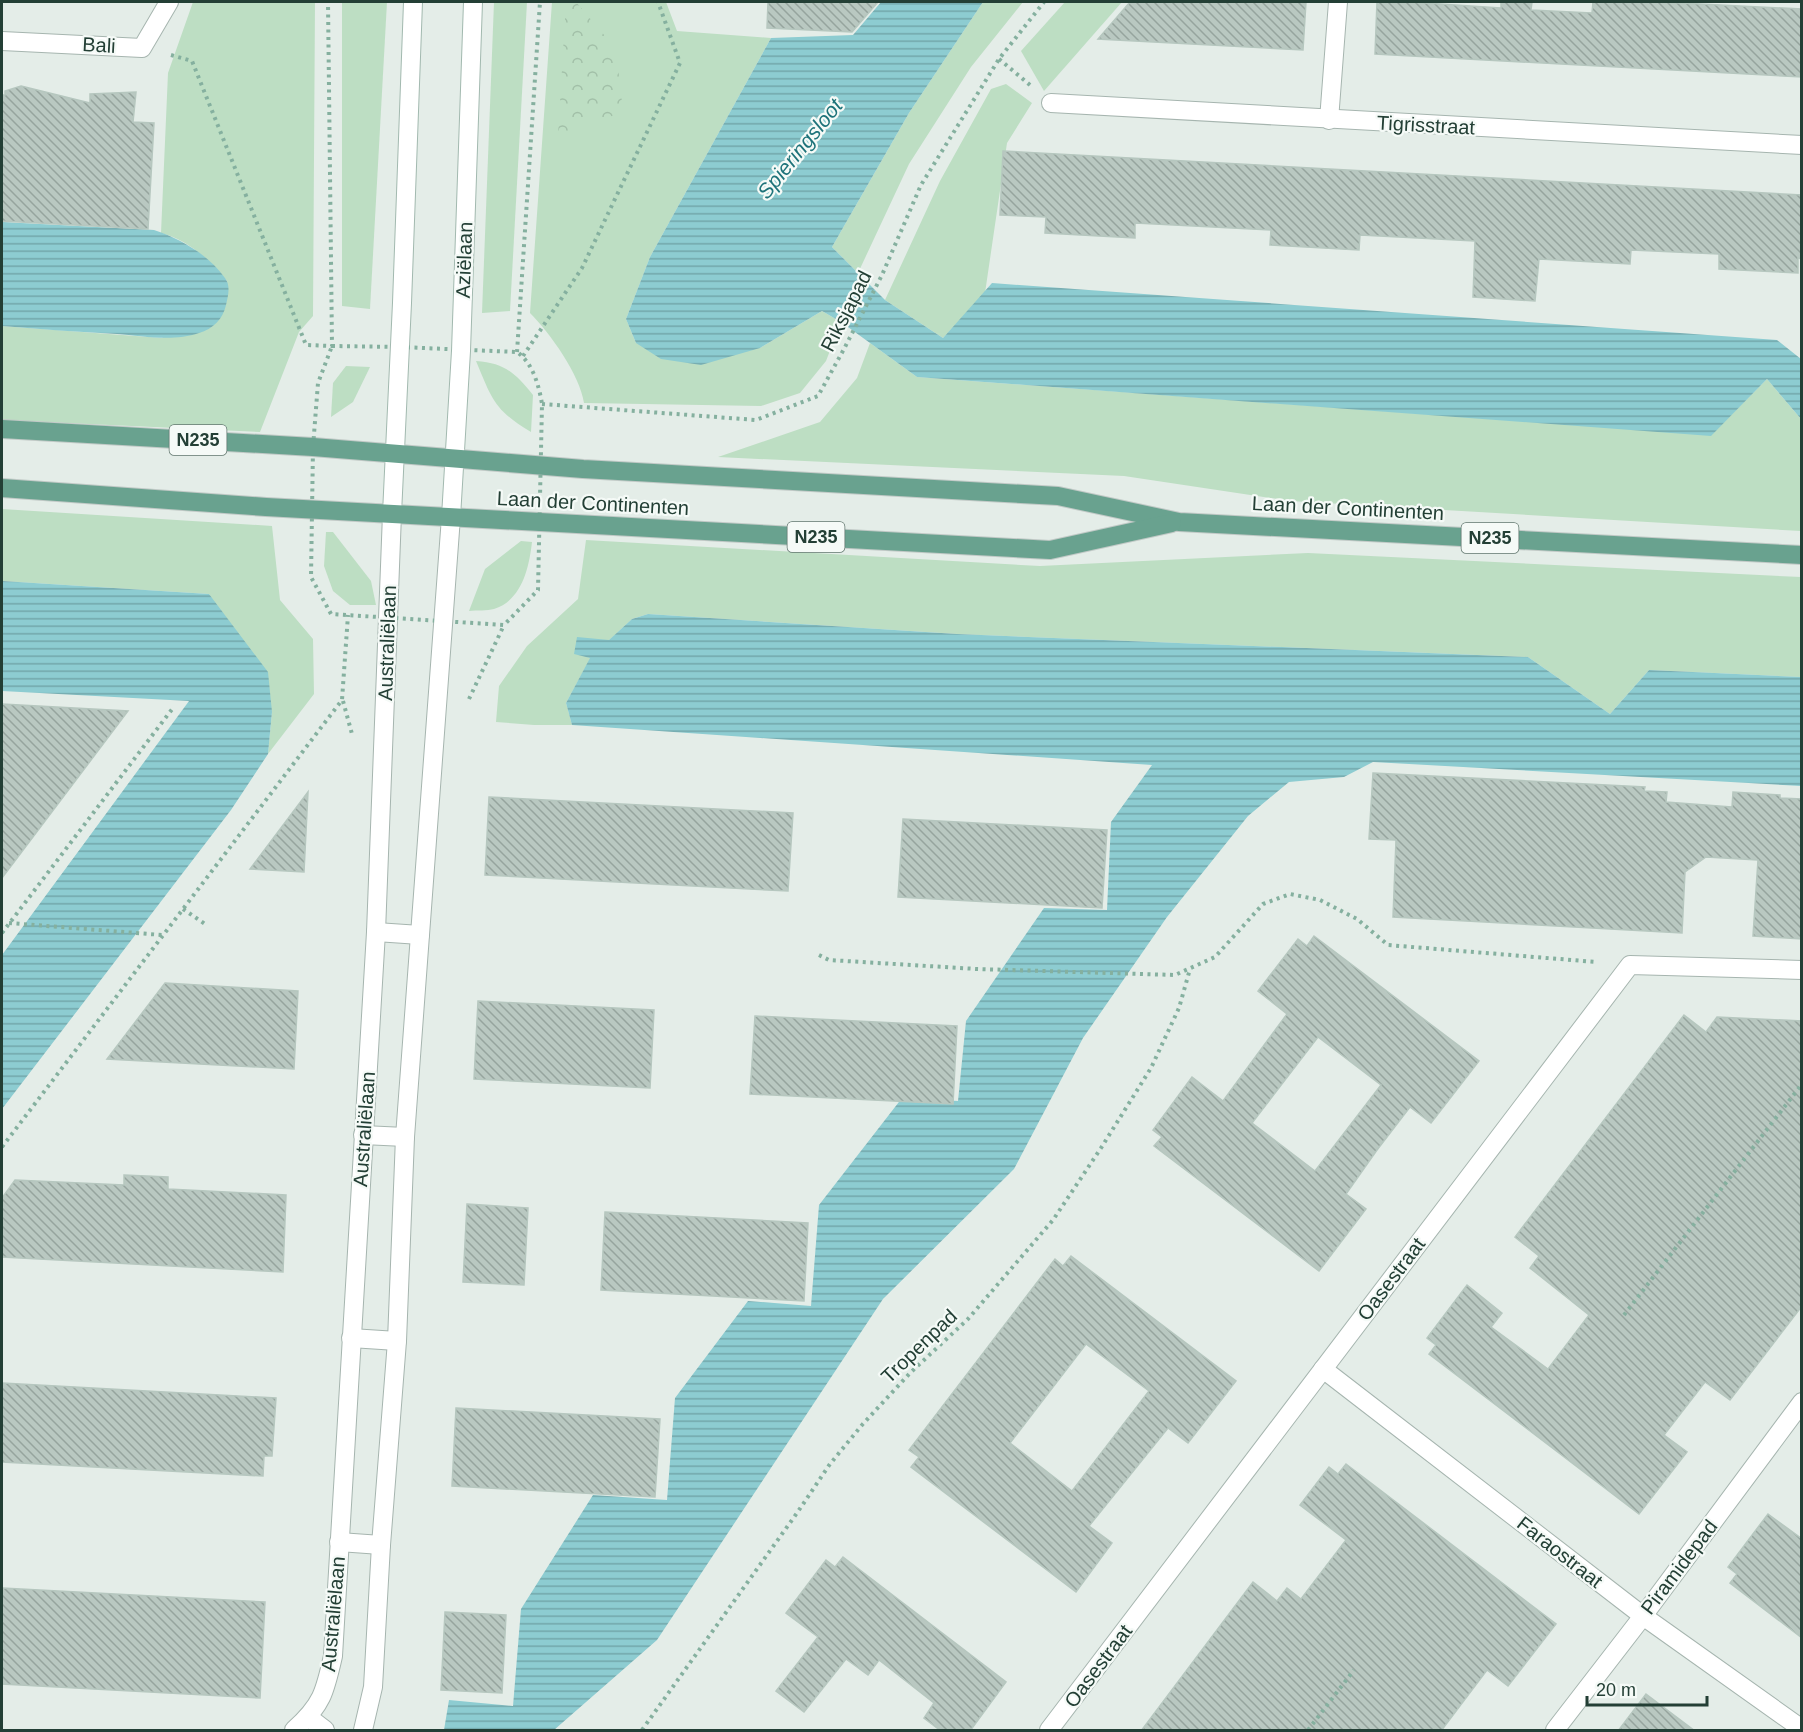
<svg xmlns="http://www.w3.org/2000/svg" width="1803" height="1732" font-family="Arial,sans-serif">
  <style>
    .grass { fill: #bddec3 }
    .forest { fill: url(#forest-crowns) }
    .water { fill: url(#water-rules) }
    .building { fill: url(#building-back-hatch); stroke: #b6c7bf; stroke-width: 1.5; fill-rule: evenodd }
    .lines { fill: none; stroke-linecap: round; stroke-linejoin: round }
    .pedestrian-casing { stroke: #a6b5af; stroke-width: 20 }
    .minor-casing { stroke: #a6b5af; stroke-width: 20 }
    .secondary-casing { stroke: #a2b9af; stroke-width: 20 }
    .primary-casing { stroke: #c1c9c6; stroke-width: 20 }
    .path { stroke: #85b09f; stroke-width: 4; stroke-dasharray: 3 4.5; stroke-linecap: butt }
    .pedestrian { stroke: #fff; stroke-width: 18 }
    .minor { stroke: #fff; stroke-width: 18 }
    .secondary { stroke: #fff; stroke-width: 18 }
    .primary { stroke: #69a28f; stroke-width: 18 }
    .labels { text-anchor: middle; stroke-width: 4.5; stroke-linejoin: round; paint-order: stroke }
    .shield { fill: #f5faf7; stroke: #62776f; stroke-width: 1.5 }
    .shield-label { font-size: 18px; font-weight: bold; fill: #233f35 }
    .street-label { font-size: 20px; fill: #233f35; stroke: #f5faf7 }
    .water-label { font-size: 21px; font-style: italic; fill: #1e737a; stroke: #f5faf7 }
  </style>
  <defs>
    <pattern id="forest-crowns" width="20" height="18" patternUnits="userSpaceOnUse" patternTransform="scale(1.5)"><rect width="20" height="18" fill="#bddec3"/><path d="M2 6a3 3 0 1 1 6 0M12 15a3 3 0 1 1 6 0" fill="none" stroke="#a2c0a8"/></pattern>
    <pattern id="water-rules" width="6" height="5" patternUnits="userSpaceOnUse" patternTransform="scale(1.5)"><rect width="6" height="5" fill="#8dccd1"/><path d="M0 2.5h6" fill="none" stroke="#73a7aa"/></pattern>
    <pattern id="building-back-hatch" width="6" height="6" patternUnits="userSpaceOnUse" patternTransform="scale(1.5)"><rect width="6" height="6" fill="#b9c8c1"/><path d="M-1 5l2 2M0 0l6 6M5-1l2 2" fill="none" stroke="#96a49e"/></pattern>
  </defs>
  <rect width="100%" height="100%" fill="#e4ede8"/>
  <g class="grass">
    <path d="M 193,2 L 315,2 L 313,316 L 299,332 L 260,432 L 2,420 L 2,326 L 162,338 L 227,281 C 210,260 188,240 161,233 L 168,73 Z"/>
    <polygon points="342,2 387,2 370,309 342,306"/>
    <polygon points="494,2 527,2 510,311 482,313"/>
    <path d="M 552,2 L 666,2 L 677,31 L 771,38 L 650,257 L 626,319 L 636,343 L 760,348 L 822,311 L 841,322 L 826,361 L 800,393 L 761,406 L 584,403 C 580,375 550,333 530,313 Z"/>
    <polygon points="983,2 1023,2 971,67 909,164 858,273 832,247 909,113"/>
    <polygon points="1065,2 1122,2 1044,91 1021,51"/>
    <polygon points="1006,84 1032,103 1007,143 985,293 943,338 885,300 940,181 991,89"/>
    <polygon points="870,343 917,377 1711,435 1767,379 1801,419 1801,531 1291,501 1124,476 718,457 820,422 857,378"/>
    <path d="M 476,361 C 505,363 515,373 533,395 L 531,432 C 494,410 492,399 476,361 Z"/>
    <polygon points="346,366 370,367 353,402 331,417 333,383"/>
    <polygon points="2,509 272,526 280,600 313,639 314,694 268,754 272,712 209,594 2,581"/>
    <polygon points="326,532 333,532 371,581 376,605 350,605 333,591 324,566"/>
    <polygon points="586,540 1040,566 1308,553 1801,577 1801,677 1649,670 1610,714 1528,657 957,634 648,614 632,619 591,657 566,703 572,725 534,725 496,722 499,686 527,646 578,599"/>
    <path d="M 521,541 L 532,542 C 529,568 522,600 494,609 C 487,611 477,610 469,611 L 485,569 Z"/>
  </g>
  <polygon class="forest" points="566,2 576,2 616,49 623,112 558,135"/>
  <g class="water">
    <polygon points="881,2 983,2 909,113 832,247 885,300 943,338 992,283 1777,340 1801,359 1801,419 1767,379 1711,436 917,377 841,322 822,311 760,348 701,365 661,359 636,343 626,319 650,257 771,38 853,35"/>
    <path d="M 2,222 L 154,230 C 181,239 209,255 225,278 C 231,286 228,296 226,305 C 223,319 213,329 199,333 C 174,342 142,336 117,334 C 78,332 40,329 2,326 Z"/>
    <polygon points="2,581 209,594 268,672 272,712 268,754 231,810 2,1109 2,955 189,701 2,691"/>
    <polygon points="648,614 957,634 1528,657 1610,714 1649,670 1801,677 1801,786 1373,762 1344,777 1289,782 1248,816 1167,917 1083,1038 1014,1169 883,1299 657,1640 554,1730 444,1730 449,1700 513,1706 521,1609 593,1495 667,1500 675,1398 748,1301 811,1306 819,1205 902,1098 958,1101 966,1021 1044,908 1107,910 1111,822 1152,765 572,725 566,703 590,658 574,654 577,637 609,640 632,619"/>
  </g>
  <g class="building">
    <polygon points="768,2 878,2 852,32 767,28"/>
    <polygon points="1130,2 1306,2 1303,50 1098,39"/>
    <polygon points="1377,2 1410,2 1501,8 1501,2 1532,2 1531,10 1592,13 1593,2 1660,2 1802,9 1802,77 1375,54"/>
    <polygon points="21,86 90,103 90,94 136,92 133,122 154,123 148,229 2,221 2,95 5,95 5,91"/>
    <polygon points="1003,151 1802,195 1802,259 1798,258 1798,273 1719,269 1719,254 1631,250 1630,264 1539,259 1535,301 1473,297 1475,241 1360,235 1359,250 1270,245 1271,230 1135,223 1135,238 1045,233 1046,217 1000,215"/>
    <polygon points="2,704 128,711 2,878"/>
    <polygon points="1373,773 1645,787 1644,791 1667,792 1666,802 1732,807 1733,792 1780,795 1780,798 1802,799 1802,939 1753,936 1758,860 1706,857 1685,872 1682,933 1393,917 1396,840 1369,839"/>
    <polygon points="308,792 304,872 250,869"/>
    <polygon points="489,797 793,813 788,891 485,875"/>
    <polygon points="903,819 1107,830 1102,908 898,897"/>
    <path d="M 1314,936 L 1479,1061 L 1431,1123 L 1410,1107 L 1377,1150 L 1346,1194 L 1366,1209 L 1319,1271 L 1154,1146 L 1162,1137 L 1153,1130 L 1192,1077 L 1223,1101 L 1287,1014 L 1258,991 L 1298,939 L 1307,946 ZM 1318,1037 L 1381,1085 L 1315,1171 L 1252,1123 Z"/>
    <polygon points="165,983 298,991 294,1069 107,1059"/>
    <polygon points="478,1001 654,1010 650,1088 474,1079"/>
    <polygon points="1684,1015 1706,1032 1717,1017 1802,1021 1802,1306 1730,1400 1705,1382 1664,1435 1687,1452 1639,1514 1429,1354 1436,1345 1427,1338 1467,1285 1502,1313 1491,1327 1548,1369 1589,1315 1530,1268 1539,1256 1515,1237"/>
    <polygon points="755,1016 957,1026 953,1104 750,1094"/>
    <polygon points="124,1175 168,1177 168,1189 286,1195 283,1272 2,1257 2,1198 15,1180 124,1185"/>
    <polygon points="467,1204 528,1208 524,1285 463,1282"/>
    <polygon points="605,1212 808,1223 804,1301 601,1290"/>
    <path d="M 1071,1256 L 1236,1381 L 1188,1443 L 1168,1428 L 1089,1526 L 1112,1543 L 1076,1592 L 911,1467 L 919,1457 L 909,1450 L 1055,1259 L 1063,1266 ZM 1086,1344 L 1149,1391 L 1072,1491 L 1010,1443 Z"/>
    <polygon points="2,1383 276,1398 272,1456 264,1456 263,1476 2,1462"/>
    <polygon points="456,1408 660,1419 655,1497 452,1486"/>
    <polygon points="1346,1464 1556,1624 1508,1686 1487,1670 1441,1731 1141,1731 1253,1582 1277,1601 1287,1588 1301,1599 1346,1540 1300,1505 1329,1467 1338,1474"/>
    <polygon points="1768,1514 1802,1539 1802,1638 1730,1583 1737,1574 1728,1567"/>
    <polygon points="843,1557 1006,1682 970,1731 941,1731 924,1718 934,1703 879,1660 868,1675 846,1659 804,1712 776,1691 818,1637 786,1613 826,1560 835,1567"/>
    <polygon points="2,1588 265,1602 260,1698 2,1684"/>
    <polygon points="445,1612 506,1615 502,1693 441,1690"/>
    <polygon points="1646,1694 1695,1731 1618,1731"/>
  </g>
  <g class="lines">
    <defs>
      <polyline id="pedestrian" points="1555,1730 1643,1616 1802,1402"/>
      <g id="minor">
        <polyline points="2,41 142,48 169,2"/>
        <polyline points="1051,103 1802,145"/>
        <polyline points="1329,120 1338,2"/>
        <polyline points="376,932 420,935"/>
        <polyline points="363,1135 405,1137"/>
        <polyline points="351,1338 397,1341"/>
        <polyline points="1323,1369 1643,1616 1802,1729"/>
        <polyline points="339,1542 381,1545"/>
        <polyline points="308,1717 325,1730"/>
        <path d="M 294,1730 C 322,1705 325,1692 333,1656 L 376,932 L 392,514"/>
        <polyline points="363,1730 373,1687 381,1545 397,1341 405,1137 451,517"/>
        <polyline points="1049,1730 1630,965 1802,970"/>
      </g>
      <g id="secondary">
        <polyline points="392,514 402,303 413,2"/>
        <polyline points="451,517 461,351 473,2"/>
      </g>
      <g id="primary">
        <polyline points="2,429 313,447 583,469 1058,496 1179,522 1802,555"/>
        <polyline points="2,488 266,507 1050,550 1172,523"/>
      </g>
    </defs>
    <use href="#pedestrian" class="pedestrian-casing"/>
    <use href="#minor" class="minor-casing"/>
    <use href="#secondary" class="secondary-casing"/>
    <use href="#primary" class="primary-casing"/>
    <g class="path">
      <polyline points="171,55 192,61 306,345 332,346 328,2"/>
      <polyline points="999,59 1030,85"/>
      <path d="M 332,346 L 400,347 L 517,352 C 533,363 539,386 542,404 L 538,590 L 504,625 L 331,614 L 311,577 L 313,447 L 318,383 Z"/>
      <polyline points="517,352 540,2"/>
      <polyline points="523,356 582,268 680,63 658,2"/>
      <polyline points="542,404 756,420 818,396 844,349 882,275 921,185 999,59 1044,2"/>
      <polyline points="469,699 504,625"/>
      <polyline points="343,701 352,734"/>
      <polyline points="183,909 205,924"/>
      <polyline points="9,923 162,935"/>
      <polyline points="2,933 173,708"/>
      <polyline points="819,955 829,960 977,969 1175,975 1215,957 1263,904 1290,894 1320,900 1357,919 1388,945 1596,962"/>
      <polyline points="2,1147 342,700 348,615"/>
      <polyline points="1624,1315 1802,1084"/>
      <polyline points="642,1730 797,1513 830,1464 862,1425 910,1373 968,1319 1053,1220 1101,1148 1151,1068 1179,1008 1190,969"/>
      <polyline points="1308,1730 1354,1670"/>
    </g>
    <use href="#pedestrian" class="pedestrian"/>
    <use href="#minor" class="minor"/>
    <use href="#secondary" class="secondary"/>
    <use href="#primary" class="primary"/>
  </g>
  <g class="labels">
    <g class="shield">
      <rect x="169.5" y="425" width="57" height="30" rx="4.5"/>
      <rect x="787.5" y="522" width="57" height="30" rx="4.5"/>
      <rect x="1461.5" y="523" width="57" height="30" rx="4.5"/>
    </g>
    <g class="shield-label">
      <text x="198" y="446">N235</text>
      <text x="816" y="543">N235</text>
      <text x="1490" y="544">N235</text>
    </g>
    <g class="street-label">
      <text transform="translate(99 45) rotate(3)" y="7">Bali</text>
      <text transform="translate(1426 125) rotate(3)" y="7">Tigrisstraat</text>
      <text transform="translate(464 260) rotate(-88)" y="7">Aziëlaan</text>
      <text transform="translate(846 311) rotate(-63)" y="7">Riksjapad</text>
      <text transform="translate(593 503) rotate(3)" y="7">Laan der Continenten</text>
      <text transform="translate(1348 508) rotate(3)" y="7">Laan der Continenten</text>
      <text transform="translate(387 643) rotate(-88)" y="7">Australiëlaan</text>
      <text transform="translate(364 1129) rotate(-86)" y="7">Australiëlaan</text>
      <text transform="translate(1391 1279) rotate(-53)" y="7">Oasestraat</text>
      <text transform="translate(919 1346) rotate(-44)" y="7">Tropenpad</text>
      <text transform="translate(1560 1552) rotate(38)" y="7">Faraostraat</text>
      <text transform="translate(1679 1567) rotate(-53)" y="7">Piramidepad</text>
      <text transform="translate(333 1614) rotate(-85)" y="7">Australiëlaan</text>
      <text transform="translate(1098 1666) rotate(-53)" y="7">Oasestraat</text>
    </g>
    <g class="water-label">
      <text transform="translate(800 149) rotate(-51)" y="7">Spieringsloot</text>
    </g>
  </g>
  <rect width="1803" height="1732" fill="none" stroke="#233f35" stroke-width="6"/>
  <path d="M1587 1696v9h120v-9" fill="none" stroke="#233f35" stroke-width="3"/>
  <text x="1596" y="1696" font-size="18" fill="#233f35" stroke="#f5faf7" stroke-width="4.5" paint-order="stroke">20 m</text>
</svg>
